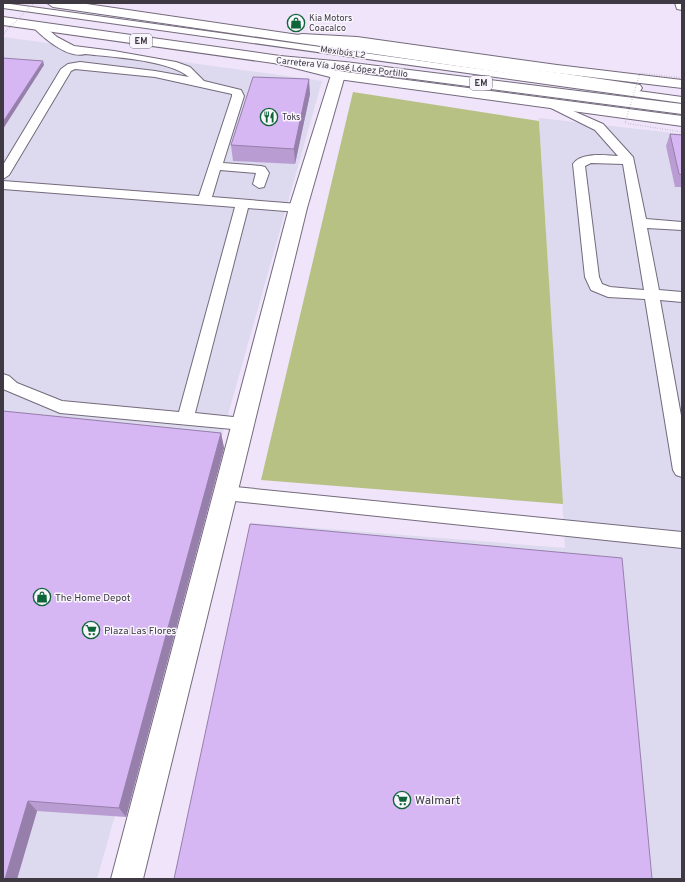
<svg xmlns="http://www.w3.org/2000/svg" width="685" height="882" font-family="Overpass,sans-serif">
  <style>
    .commercial { fill: #ddd9ee }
    .green { fill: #b7c184 }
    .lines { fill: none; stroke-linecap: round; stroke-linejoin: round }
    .service-casing { stroke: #746a7c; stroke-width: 2 }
    .minor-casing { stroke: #746a7c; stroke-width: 2 }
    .secondary-casing { stroke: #746a7c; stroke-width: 2 }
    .primary-casing { stroke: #746a7c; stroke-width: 2 }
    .service { fill: #fff; fill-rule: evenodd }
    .minor { fill: #fff; fill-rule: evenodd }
    .secondary { fill: #fff; fill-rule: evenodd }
    .primary { fill: #fff; fill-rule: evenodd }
    .path-bridge { stroke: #b3aabb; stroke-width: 1.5; stroke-dasharray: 0.5 2; stroke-linecap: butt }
    .wall { fill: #b99dd2 }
    .shaded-wall { fill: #967fab }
    .building { fill: #d7b6f4; stroke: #967fab }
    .labels { text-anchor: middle; stroke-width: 3; stroke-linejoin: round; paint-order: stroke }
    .far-poi-label { font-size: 9px; fill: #3e3942; stroke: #f9f5fd; text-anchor: start }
    .shield { fill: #f9f5fd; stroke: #76717a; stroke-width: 1 }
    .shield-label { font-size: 9px; font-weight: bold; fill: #3e3942 }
    .far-street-label { font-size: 9px; fill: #3e3942; stroke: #f9f5fd }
    .poi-label { font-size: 10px; fill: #3e3942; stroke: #f9f5fd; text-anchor: start }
    .near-poi-label { font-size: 12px; fill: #3e3942; stroke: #f9f5fd; text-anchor: start }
  </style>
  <rect width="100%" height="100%" fill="#efe4f9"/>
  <g class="commercial">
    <polygon points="3,37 322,81 97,879 3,879"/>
    <polygon points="539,118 682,134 682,879 177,879 252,523 565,548"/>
  </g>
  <polygon class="green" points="353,92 539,121 563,504 261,480"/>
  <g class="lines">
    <defs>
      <g id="service">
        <polygon points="3,3 682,97 682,103 3,8"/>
        <path d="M 39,24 L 43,25 L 57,37 L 74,46 L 114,51 L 176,62 L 190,67 L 204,81 L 241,90 L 244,96 L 223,163 L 261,166 L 265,167 L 269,173 L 264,187 L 259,188 L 253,184 L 256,173 L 220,170 L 212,197 L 298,204 L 303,205 L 305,208 L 303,211 L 298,212 L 248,208 L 195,413 L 243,418 L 249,419 L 251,424 L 249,429 L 243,430 L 60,413 L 3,389 L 3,374 L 9,376 L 17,383 L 62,401 L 179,412 L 235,207 L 3,189 L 3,181 L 199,196 L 232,96 L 232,94 L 155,77 L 75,69 L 71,71 L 9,175 L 3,179 L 3,165 L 61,69 L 68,64 L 80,62 L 155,71 L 189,77 C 169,60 112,57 85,54 C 69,59 46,40 35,29 L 34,27 Z"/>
        <path d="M 553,102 L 603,124 L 633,157 L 646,219 L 682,222 L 682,230 L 647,228 L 659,290 L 682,292 L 682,302 L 660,300 L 682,421 L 682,477 L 676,475 L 673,470 L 645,299 L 608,297 L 591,290 L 585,277 L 573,164 C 581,152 605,155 618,156 L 595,130 L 549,107 L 547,105 ZM 591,163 L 623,164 L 644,290 L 610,287 L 602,284 L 599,277 L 585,166 Z"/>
        <polygon points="225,486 682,532 682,548 225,500 219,498 216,493 219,488"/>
      </g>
      <g id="minor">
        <polygon points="675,3 682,3 682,10 677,9"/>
        <polygon points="338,71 343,72 345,75 307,208 143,879 111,879 289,208 331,75 333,72"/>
      </g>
      <g id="secondary">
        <polygon points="302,34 357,37 557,65 682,80 682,88 557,73 357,45 297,41 295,38 297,35"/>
        <polygon points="280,56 338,71 682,116 682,126 338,79 275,63 273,60 275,57"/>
      </g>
      <g id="primary">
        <polygon points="47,3 80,3 635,84 640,85 642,88 640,91 635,92 53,7"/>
        <polygon points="3,17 280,56 345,62 682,104 682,114 345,70 280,64 3,25"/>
      </g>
    </defs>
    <use href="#service" class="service-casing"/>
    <use href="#minor" class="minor-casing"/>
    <use href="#secondary" class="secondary-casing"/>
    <use href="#primary" class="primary-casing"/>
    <use href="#service" class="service"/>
    <use href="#minor" class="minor"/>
    <use href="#secondary" class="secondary"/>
    <use href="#primary" class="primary"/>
    <g class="path-bridge">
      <polyline points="4,33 34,3"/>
      <polyline points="682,78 640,73 625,123 682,132"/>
    </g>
  </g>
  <g class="wall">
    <polygon points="310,94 295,164 233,161 231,145"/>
    <polygon points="670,134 682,135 682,187 675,187 666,146"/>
    <polygon points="3,411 221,433 224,448 126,817 37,811 17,879 3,879"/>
  </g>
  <g class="shaded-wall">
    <polygon points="43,61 44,65 3,129 3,122"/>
    <polygon points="309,79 310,94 295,164 294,149"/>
    <polygon points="221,433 224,448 126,817 119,808"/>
    <polygon points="28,801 37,811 17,879 5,879"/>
  </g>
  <g class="building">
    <polygon points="3,58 43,61 3,122"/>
    <polygon points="253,77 309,79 294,149 231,145"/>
    <polygon points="670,134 682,135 682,175 679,174"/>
    <polygon points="3,411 221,433 119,808 28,801 5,879 3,879"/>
    <polygon points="250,524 622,558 652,879 174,879"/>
  </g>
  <defs>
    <symbol id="shop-ring" viewBox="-11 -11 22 22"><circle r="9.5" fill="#f9f5fd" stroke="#0e6638" stroke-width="1.5"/><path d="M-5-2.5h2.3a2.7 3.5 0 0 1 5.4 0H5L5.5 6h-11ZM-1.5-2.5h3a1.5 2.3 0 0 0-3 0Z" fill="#0e6638"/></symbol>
    <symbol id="restaurant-ring" viewBox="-11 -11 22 22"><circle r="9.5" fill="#f9f5fd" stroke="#0e6638" stroke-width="1.5"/><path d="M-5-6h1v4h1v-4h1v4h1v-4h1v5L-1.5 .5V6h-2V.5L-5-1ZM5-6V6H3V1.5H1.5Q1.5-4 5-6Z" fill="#0e6638"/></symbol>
    <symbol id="supermarket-ring" viewBox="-11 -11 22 22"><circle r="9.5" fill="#f9f5fd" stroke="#0e6638" stroke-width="1.5"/><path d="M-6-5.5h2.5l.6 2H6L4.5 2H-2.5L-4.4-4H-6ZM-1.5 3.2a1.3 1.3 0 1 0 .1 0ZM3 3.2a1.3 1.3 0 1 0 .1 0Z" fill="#0e6638"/></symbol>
  </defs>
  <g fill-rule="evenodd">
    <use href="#shop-ring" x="286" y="13" width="20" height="20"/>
    <use href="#restaurant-ring" x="259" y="107" width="20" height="20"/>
    <use href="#shop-ring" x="32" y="587" width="20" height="20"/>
    <use href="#supermarket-ring" x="81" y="620" width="20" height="20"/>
    <use href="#supermarket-ring" x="392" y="790" width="20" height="20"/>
  </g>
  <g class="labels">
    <g class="far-poi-label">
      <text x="309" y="21">Kia Motors<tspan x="309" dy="10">Coacalco</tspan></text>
      <text x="282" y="120">Toks</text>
    </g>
    <g class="shield">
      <rect x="130" y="34" width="22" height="14" rx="3"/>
      <rect x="470" y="76" width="22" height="14" rx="3"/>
    </g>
    <g class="shield-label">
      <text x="141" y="44">EM</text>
      <text x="481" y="86">EM</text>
    </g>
    <g class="far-street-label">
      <text transform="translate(343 52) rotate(8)" y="3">Mexibús L2</text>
      <text transform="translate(342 67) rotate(6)" y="3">Carretera Vía José López Portillo</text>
    </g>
    <g class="poi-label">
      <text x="55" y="601">The Home Depot</text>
      <text x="104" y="634">Plaza Las Flores</text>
    </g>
    <g class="near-poi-label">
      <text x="415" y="804">Walmart</text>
    </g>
  </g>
  <rect width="685" height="882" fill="none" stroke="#3e3942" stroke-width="8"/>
</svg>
